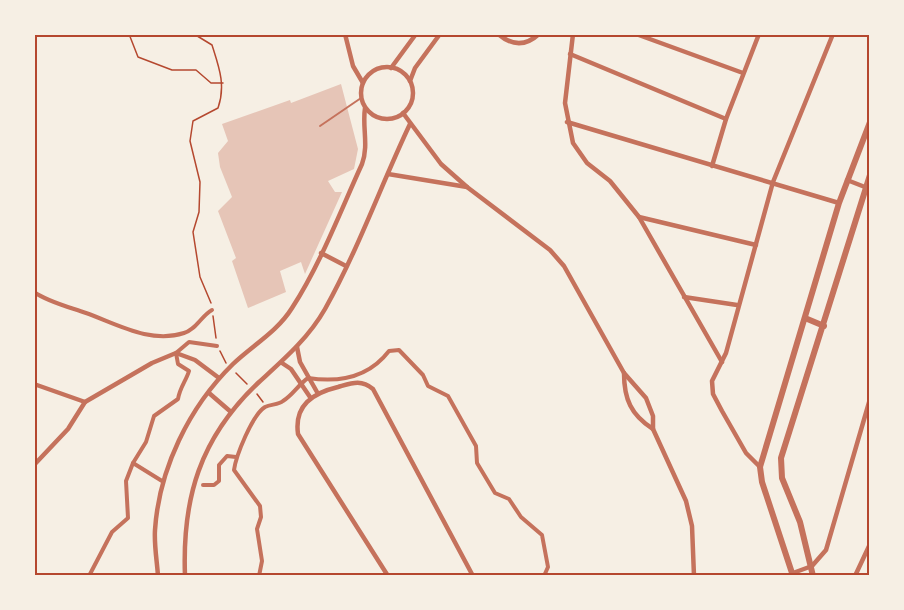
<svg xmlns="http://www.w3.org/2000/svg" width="904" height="610" font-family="Quicksand,sans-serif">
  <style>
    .building { fill: #e6c5b7 }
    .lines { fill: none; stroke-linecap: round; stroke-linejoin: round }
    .path { stroke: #b5482f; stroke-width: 1.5 }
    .service { stroke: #c5725c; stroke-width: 2 }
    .pedestrian { stroke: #c5725c; stroke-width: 4 }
    .minor { stroke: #c5725c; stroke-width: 4.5 }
    .tertiary { stroke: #c5725c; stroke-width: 6 }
    .neatline { fill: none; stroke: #b5482f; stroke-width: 2 }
  </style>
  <rect width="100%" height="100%" fill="#f6efe4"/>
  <polygon class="building" points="341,84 358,149 354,169 328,181 335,192 342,192 305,274 301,262 280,271 286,292 248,308 232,261 236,258 218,211 232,197 220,167 218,153 228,141 222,124 290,100 291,103"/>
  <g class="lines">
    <g class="path">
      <polyline points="129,34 138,57 172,70 196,70 211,83 223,83"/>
      <path d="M 194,34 L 212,45 C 219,67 226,85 218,108 L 193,121 L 190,141 L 200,182 L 199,212 L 193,232 L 200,277 L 211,303"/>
      <polyline points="213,316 216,338"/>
      <polyline points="220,351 226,363"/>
      <polyline points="236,373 247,384"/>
      <polyline points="257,394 263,402"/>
    </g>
    <polyline class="service" points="320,126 361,98"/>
    <g class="pedestrian">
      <path d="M 34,292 C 48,302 69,307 86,313 C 117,324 150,344 184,333 C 197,329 201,316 212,310"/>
      <polyline points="133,463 162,481"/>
      <polyline points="203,485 214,485 219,481 219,465 227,456 236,457"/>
      <path d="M 89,576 L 112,532 L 128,518 L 126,481 L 133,463 L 146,442 L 154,416 L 178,399 C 180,387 186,381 189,371 L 178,364 L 176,353 L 189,342 L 217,346"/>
      <path d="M 259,576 L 262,561 L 257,529 L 261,517 L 260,506 L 234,470 C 236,456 252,415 265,407 C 271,404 278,405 283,401 C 293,395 298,385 308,378 C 340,383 369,377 389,351 L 399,350 L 423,375 L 428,386 L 448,396 L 476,446 L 477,463 L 495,493 L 509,499 L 521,517 L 542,535 L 548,567 L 544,576"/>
    </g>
    <g class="minor">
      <polyline points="345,34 353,66 363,83"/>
      <path d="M 498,34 C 512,46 526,46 539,34"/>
      <polyline points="573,34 565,103 573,143 587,163 610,181 639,217 722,362"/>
      <polyline points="636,34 743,73"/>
      <polyline points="570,54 726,119"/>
      <circle cx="387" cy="93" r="26"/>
      <polyline points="391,68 416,34"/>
      <polyline points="410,81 415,68 440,34"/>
      <polyline points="403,113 441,164 467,187 550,250 564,266 624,373 646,398 653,416 653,429 686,501 692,526 694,576"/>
      <polyline points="567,122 839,203"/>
      <polyline points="712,166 726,119 759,34"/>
      <polyline points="388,174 467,187"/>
      <polyline points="847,180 870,189"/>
      <polyline points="639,217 756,245"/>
      <polyline points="321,253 346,266"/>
      <polyline points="684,297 737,305"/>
      <polyline points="297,347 300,362 317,392"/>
      <polyline points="282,363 291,369 310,397"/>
      <path d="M 624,373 C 624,399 631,415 653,429"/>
      <polyline points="34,384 85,402"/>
      <polyline points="209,393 231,412"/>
      <polyline points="34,465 68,429 85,402 152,363 176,353 195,360 219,378"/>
      <polyline points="760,467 746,453 722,411 713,394 712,381 726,353 773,182 833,34"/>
      <polyline points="793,573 812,566 826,550 870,399"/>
      <path d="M 158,576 C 157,561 154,545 155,530 C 159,469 189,407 233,364 C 253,345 277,332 292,308 C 321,263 340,212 362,164 C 369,145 362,127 365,108"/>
      <path d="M 185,576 C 182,498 200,438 258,383 C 282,361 308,339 325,309 C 358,250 381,185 410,124"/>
      <path d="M 388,576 L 298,434 C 294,405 313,393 338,387 C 352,383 361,379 373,389 L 473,576"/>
      <polyline points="855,576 870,544"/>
    </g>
    <g class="tertiary">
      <polyline points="805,318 824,326"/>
      <polyline points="793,576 762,482 760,467 839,203 870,122"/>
      <polyline points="813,576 800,522 782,478 781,458 870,175"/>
    </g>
  </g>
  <rect width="904" height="610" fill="none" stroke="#f6efe4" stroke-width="72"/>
  <rect x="36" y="36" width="832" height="538" class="neatline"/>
</svg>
